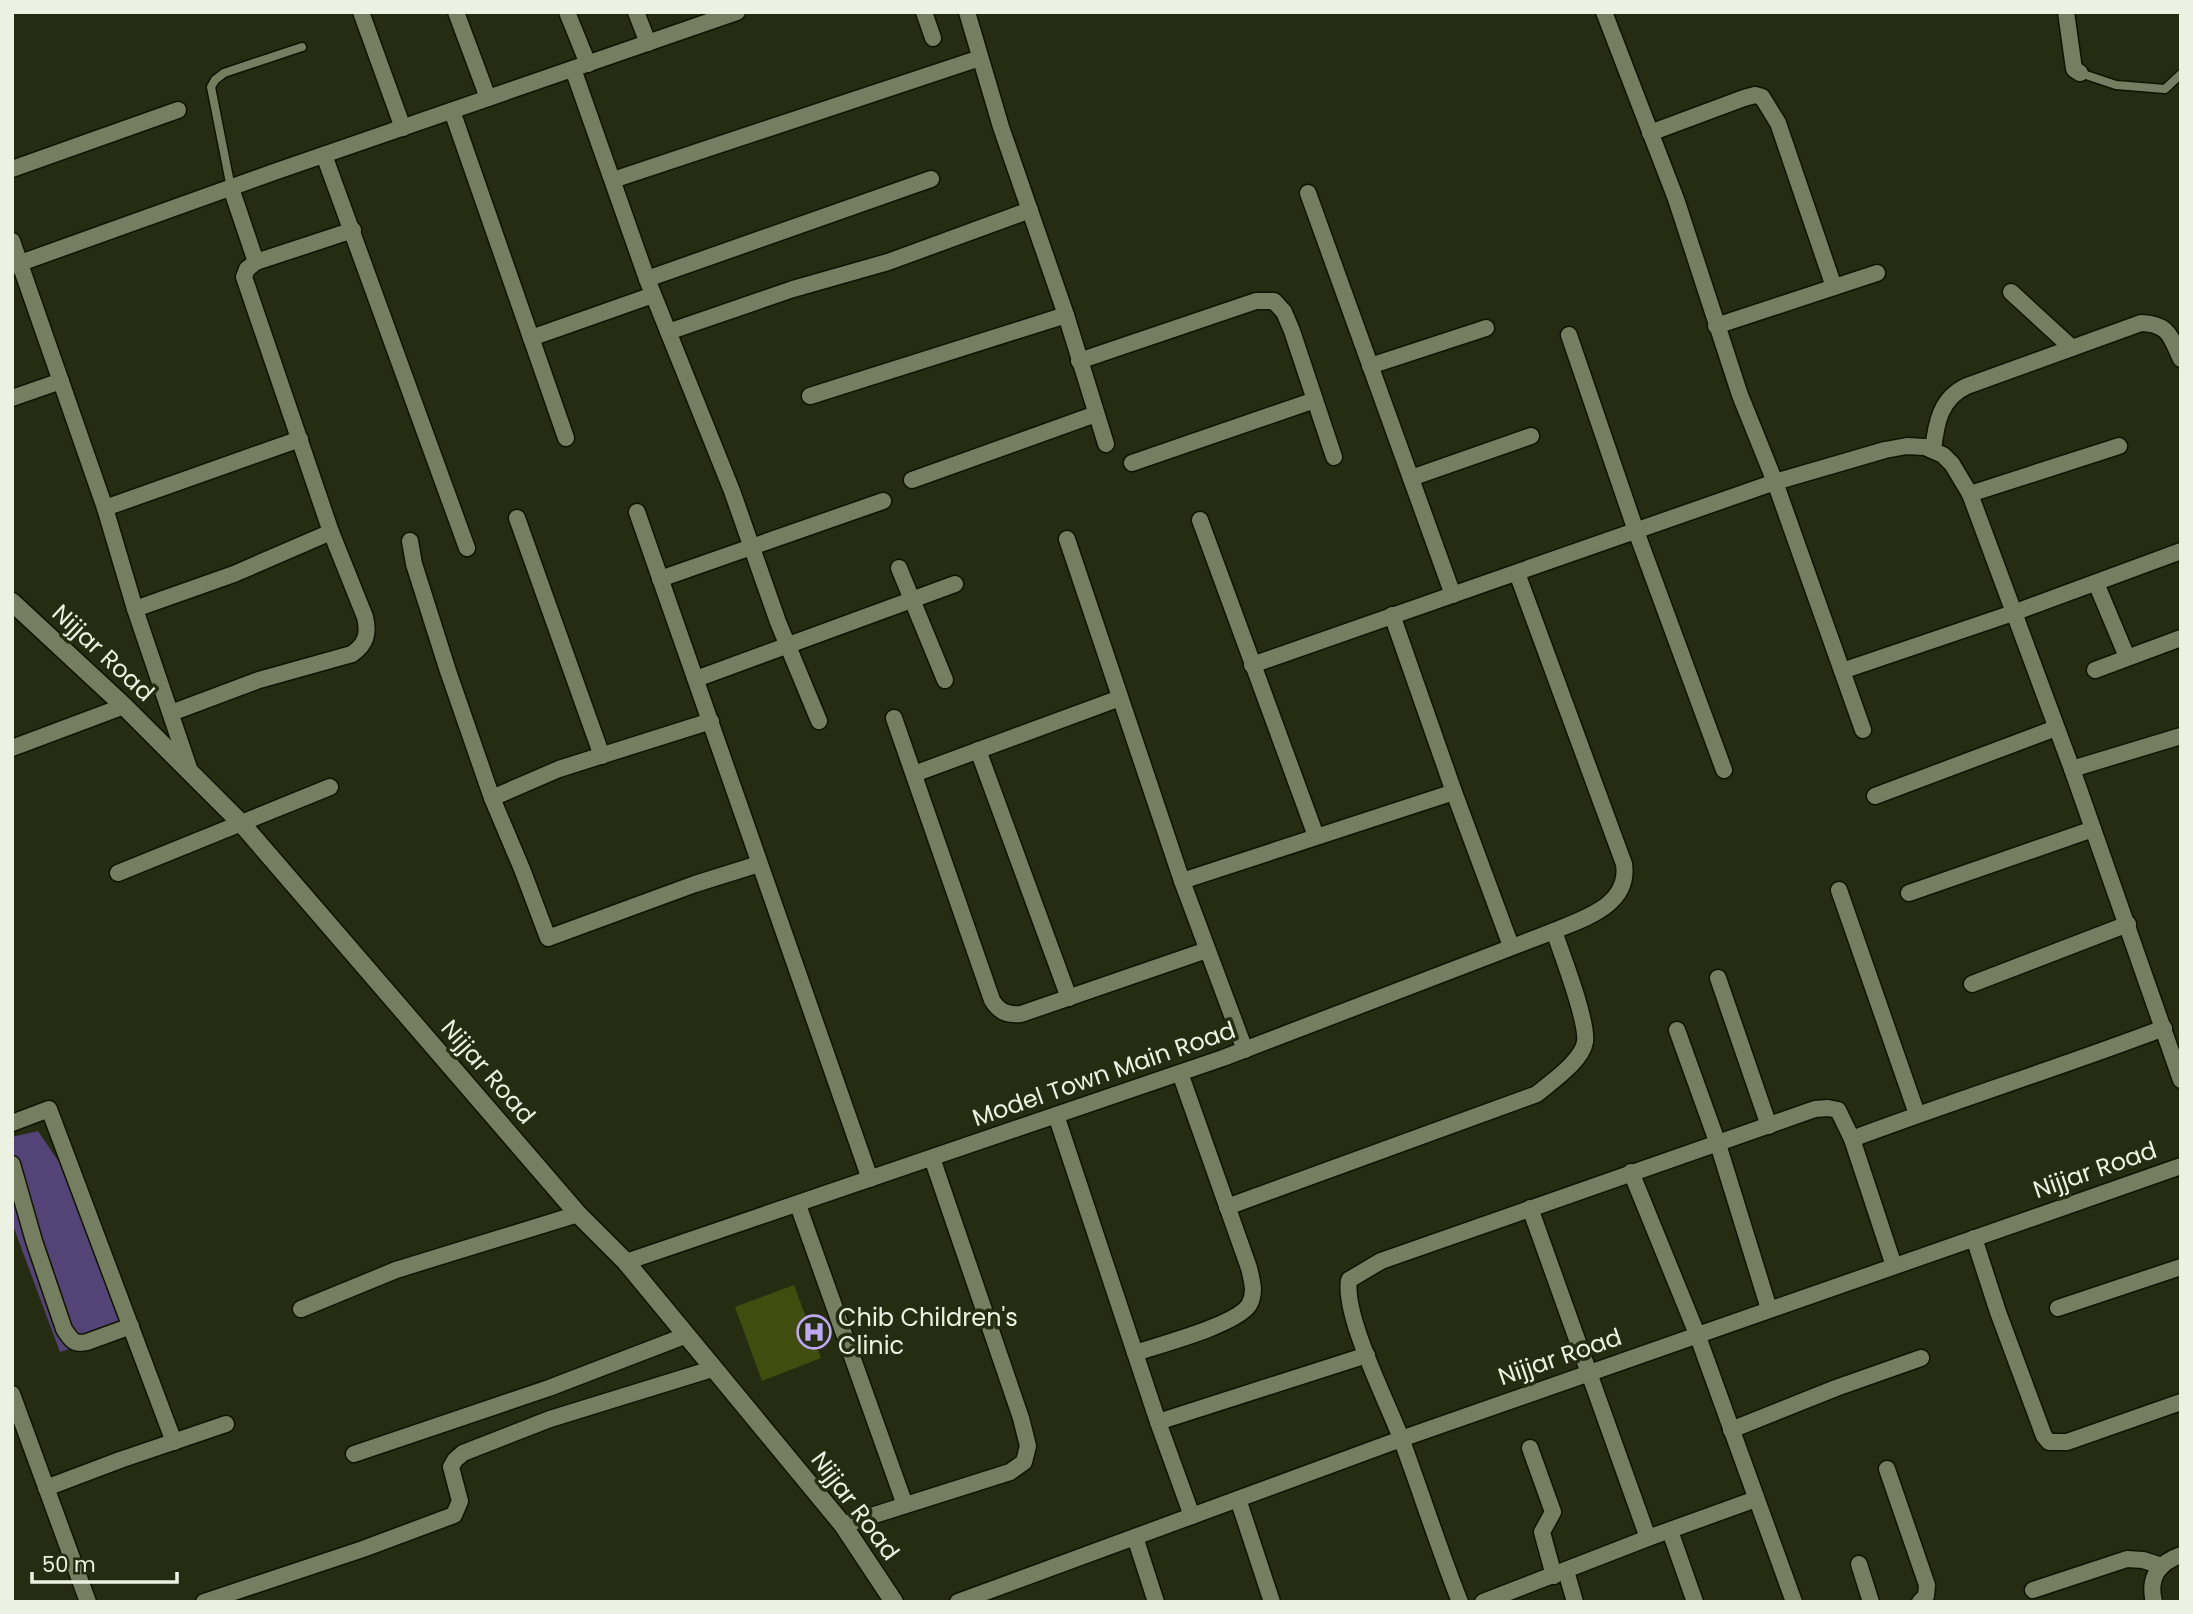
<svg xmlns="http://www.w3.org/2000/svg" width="2193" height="1614" font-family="Poppins,sans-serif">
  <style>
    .green { fill: #534376 }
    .building { fill: #3f4e0f }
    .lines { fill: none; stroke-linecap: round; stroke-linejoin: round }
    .service-casing { stroke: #0e1400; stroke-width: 11 }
    .minor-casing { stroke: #0e1400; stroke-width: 19 }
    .tertiary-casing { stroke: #0e1400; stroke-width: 21 }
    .service { stroke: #757e60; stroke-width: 8 }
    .minor { stroke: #757e60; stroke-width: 16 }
    .tertiary { stroke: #757e60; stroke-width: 18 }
    .labels { text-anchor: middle; stroke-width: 7; stroke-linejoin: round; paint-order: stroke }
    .street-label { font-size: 24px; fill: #ecf2e1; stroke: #252c11 }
    .poi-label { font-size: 24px; fill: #ecf2e1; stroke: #252c11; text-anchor: start }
  </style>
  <rect width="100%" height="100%" fill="#252c11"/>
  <polygon class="green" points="38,1131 61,1165 123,1332 60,1352 12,1223 12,1137"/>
  <polygon class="building" points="794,1285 821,1358 762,1381 735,1307"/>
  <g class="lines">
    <defs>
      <g id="service">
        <polyline points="2080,73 2116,85 2165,89 2181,74"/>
        <polyline points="231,188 211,87 215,80 224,73 302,47"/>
      </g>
      <g id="minor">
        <polyline points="361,12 403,128"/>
        <polyline points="456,12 488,98"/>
        <polyline points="567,12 588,64"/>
        <polyline points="636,12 648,43"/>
        <polyline points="924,12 933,38"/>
        <polyline points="967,12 1001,127 1066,315 1106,444"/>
        <polyline points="1604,12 1676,199 1740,395 1775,482 1863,730"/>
        <polyline points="2066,12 2074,69 2080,73"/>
        <polyline points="573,69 647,279 732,491 778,622 819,721"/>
        <polyline points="452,111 566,438"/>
        <polyline points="1650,133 1744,98 1755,95 1762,97 1778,123 1834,287"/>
        <polyline points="324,155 467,548"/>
        <polyline points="12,169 178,110"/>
        <polyline points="613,180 980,58"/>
        <polyline points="231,188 256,262"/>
        <polyline points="1308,193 1453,595"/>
        <polyline points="12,241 105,508 135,609 190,771"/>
        <polyline points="12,266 274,172 737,12"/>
        <polyline points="647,279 931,179"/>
        <polyline points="2011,292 2072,348"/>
        <polyline points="1716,326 1877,273"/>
        <polyline points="668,332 793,289 888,262 1030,210"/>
        <polyline points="1569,335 1636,531 1724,770"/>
        <polyline points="531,338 653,295"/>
        <polyline points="1079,361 1256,301 1274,301 1284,312 1292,331 1334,457"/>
        <polyline points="1370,366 1486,328"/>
        <polyline points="810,396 1066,315"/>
        <polyline points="12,398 61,381"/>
        <path d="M 1933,450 C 1936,424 1940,398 1967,386 L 2141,323 C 2169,324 2170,336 2181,359"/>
        <polyline points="1132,463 1315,400"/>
        <polyline points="1411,478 1531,436"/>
        <polyline points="912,480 1096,414"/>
        <polyline points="1970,494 2119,446"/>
        <polyline points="105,508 300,439"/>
        <polyline points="637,512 870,1179"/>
        <polyline points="517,518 602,756"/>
        <polyline points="1200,520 1316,836"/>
        <polyline points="1067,539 1182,881 1245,1050"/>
        <polyline points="410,541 414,564 448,671 492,798 522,869 548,938 695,884 759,864"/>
        <polyline points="899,568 945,680"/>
        <polyline points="660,579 883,501"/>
        <polyline points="2096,583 2127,657"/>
        <polyline points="135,609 234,574 331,532"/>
        <polyline points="1392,615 1454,792 1511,946"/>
        <polyline points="1252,665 1775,482 1885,450 1907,446 1925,447 1943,455 1952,464 1970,494 2072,769 2181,1080"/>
        <polyline points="2095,670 2181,638"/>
        <polyline points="1842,671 2013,613 2181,551"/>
        <polyline points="696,679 955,584"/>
        <path d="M 171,713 L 259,680 L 352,654 C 366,644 369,634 365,617 L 331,532 L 244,277 L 247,269 L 256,262 L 353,230"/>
        <path d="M 894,718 L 992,1000 C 999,1012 1007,1015 1021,1014 L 1207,950"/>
        <polyline points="12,748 124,706"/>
        <polyline points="978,750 1069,998"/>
        <polyline points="2072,769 2181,736"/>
        <polyline points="914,774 1120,698"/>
        <polyline points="1875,796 2056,728"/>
        <polyline points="492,798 559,769 711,721"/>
        <polyline points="118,873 330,787"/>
        <polyline points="1182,881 1454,792"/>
        <polyline points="1839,890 1917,1114"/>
        <polyline points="1909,893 2093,829"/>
        <polyline points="1718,978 1769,1126"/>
        <polyline points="1972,984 2128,924"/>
        <polyline points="1677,1030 1718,1144 1769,1309"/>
        <polyline points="1056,1115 1158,1422 1192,1516"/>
        <polyline points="12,1123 49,1109 174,1442"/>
        <path d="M 1852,1139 C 1956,1100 2061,1067 2164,1028"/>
        <path d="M 12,1164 L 34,1241 L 64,1329 C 71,1340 74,1345 87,1342 L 131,1326"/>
        <polyline points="1631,1172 1697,1334 1794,1602"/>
        <polyline points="798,1205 905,1505"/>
        <path d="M 1227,1207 L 1537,1094 C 1551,1082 1582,1061 1585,1042 C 1588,1021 1562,955 1554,931"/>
        <polyline points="1530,1208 1648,1538"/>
        <polyline points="1974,1238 1998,1312 2044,1436 2049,1442 2067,1442 2181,1402"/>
        <path d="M 626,1262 L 1223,1058 L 1554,931 C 1585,918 1630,905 1624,864 L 1517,573"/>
        <polyline points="2058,1308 2181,1267"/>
        <polyline points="301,1309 396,1270 578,1214"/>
        <path d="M 1135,1353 C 1159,1345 1236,1325 1249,1305 C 1256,1293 1252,1281 1249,1268 L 1180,1073"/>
        <polyline points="12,1394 88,1602"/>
        <polyline points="1158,1422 1367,1355"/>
        <polyline points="1731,1430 1836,1388 1921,1358"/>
        <polyline points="1530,1448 1553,1512 1542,1532 1554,1576"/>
        <polyline points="354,1454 549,1388 687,1335"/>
        <polyline points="1887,1469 1927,1585 1926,1596 1920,1602"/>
        <polyline points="46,1488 120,1460 226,1424"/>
        <polyline points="1238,1499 1272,1602"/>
        <polyline points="843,1525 1010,1472 1024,1462 1028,1446 1021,1418 932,1158"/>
        <polyline points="1670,1531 1695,1602"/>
        <polyline points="1135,1537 1156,1602"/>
        <polyline points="1859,1564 1871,1602"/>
        <polyline points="1566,1571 1575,1602"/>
        <polyline points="2033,1590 2127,1559 2143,1560 2162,1566"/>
        <polyline points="204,1602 363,1549 454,1515 460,1501 451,1467 455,1460 463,1453 550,1419 712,1369"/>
        <polyline points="958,1602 1401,1439 2181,1166"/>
        <path d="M 1460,1602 C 1439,1549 1422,1495 1402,1441 C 1388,1403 1343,1316 1349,1280 L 1381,1261 L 1815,1109 L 1828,1108 L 1838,1110 L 1852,1139 L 1894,1266"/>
        <polyline points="1483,1602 1648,1538 1756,1499"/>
        <path d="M 2154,1602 C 2148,1578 2158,1563 2181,1555"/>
      </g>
      <polyline id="tertiary" points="12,602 124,706 242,824 578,1214 626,1262 843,1525 894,1602"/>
    </defs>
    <use href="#service" class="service-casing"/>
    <use href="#minor" class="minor-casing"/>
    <use href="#tertiary" class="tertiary-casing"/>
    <use href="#service" class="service"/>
    <use href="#minor" class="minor"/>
    <use href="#tertiary" class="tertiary"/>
  </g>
  <defs>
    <symbol id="hospital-ring" viewBox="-11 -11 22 22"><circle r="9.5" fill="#252c11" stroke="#bea9f5" stroke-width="1.5"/><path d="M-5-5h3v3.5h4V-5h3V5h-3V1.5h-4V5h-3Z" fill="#bea9f5"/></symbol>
  </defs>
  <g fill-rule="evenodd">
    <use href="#hospital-ring" x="795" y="1313" width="38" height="38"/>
  </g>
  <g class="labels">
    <g class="street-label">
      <text transform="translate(103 653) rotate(43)" y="8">Nijjar Road</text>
      <text transform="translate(488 1072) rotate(49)" y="8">Nijjar Road</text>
      <text transform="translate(1104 1074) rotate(-19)" y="8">Model Town Main Road</text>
      <text transform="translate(2095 1170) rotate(-19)" y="8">Nijjar Road</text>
      <text transform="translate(1560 1357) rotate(-19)" y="8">Nijjar Road</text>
      <text transform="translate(855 1506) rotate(53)" y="8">Nijjar Road</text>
    </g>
    <g class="poi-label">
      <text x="838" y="1326">Chib Children's<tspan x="838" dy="28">Clinic</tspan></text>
    </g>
  </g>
  <rect width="2193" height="1614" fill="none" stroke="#ecf2e1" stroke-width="28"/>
  <path d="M32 1572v10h145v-10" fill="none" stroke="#ecf2e1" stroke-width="3.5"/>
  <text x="42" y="1572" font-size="21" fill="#ecf2e1" stroke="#252c11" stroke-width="5" paint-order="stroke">50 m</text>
</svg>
